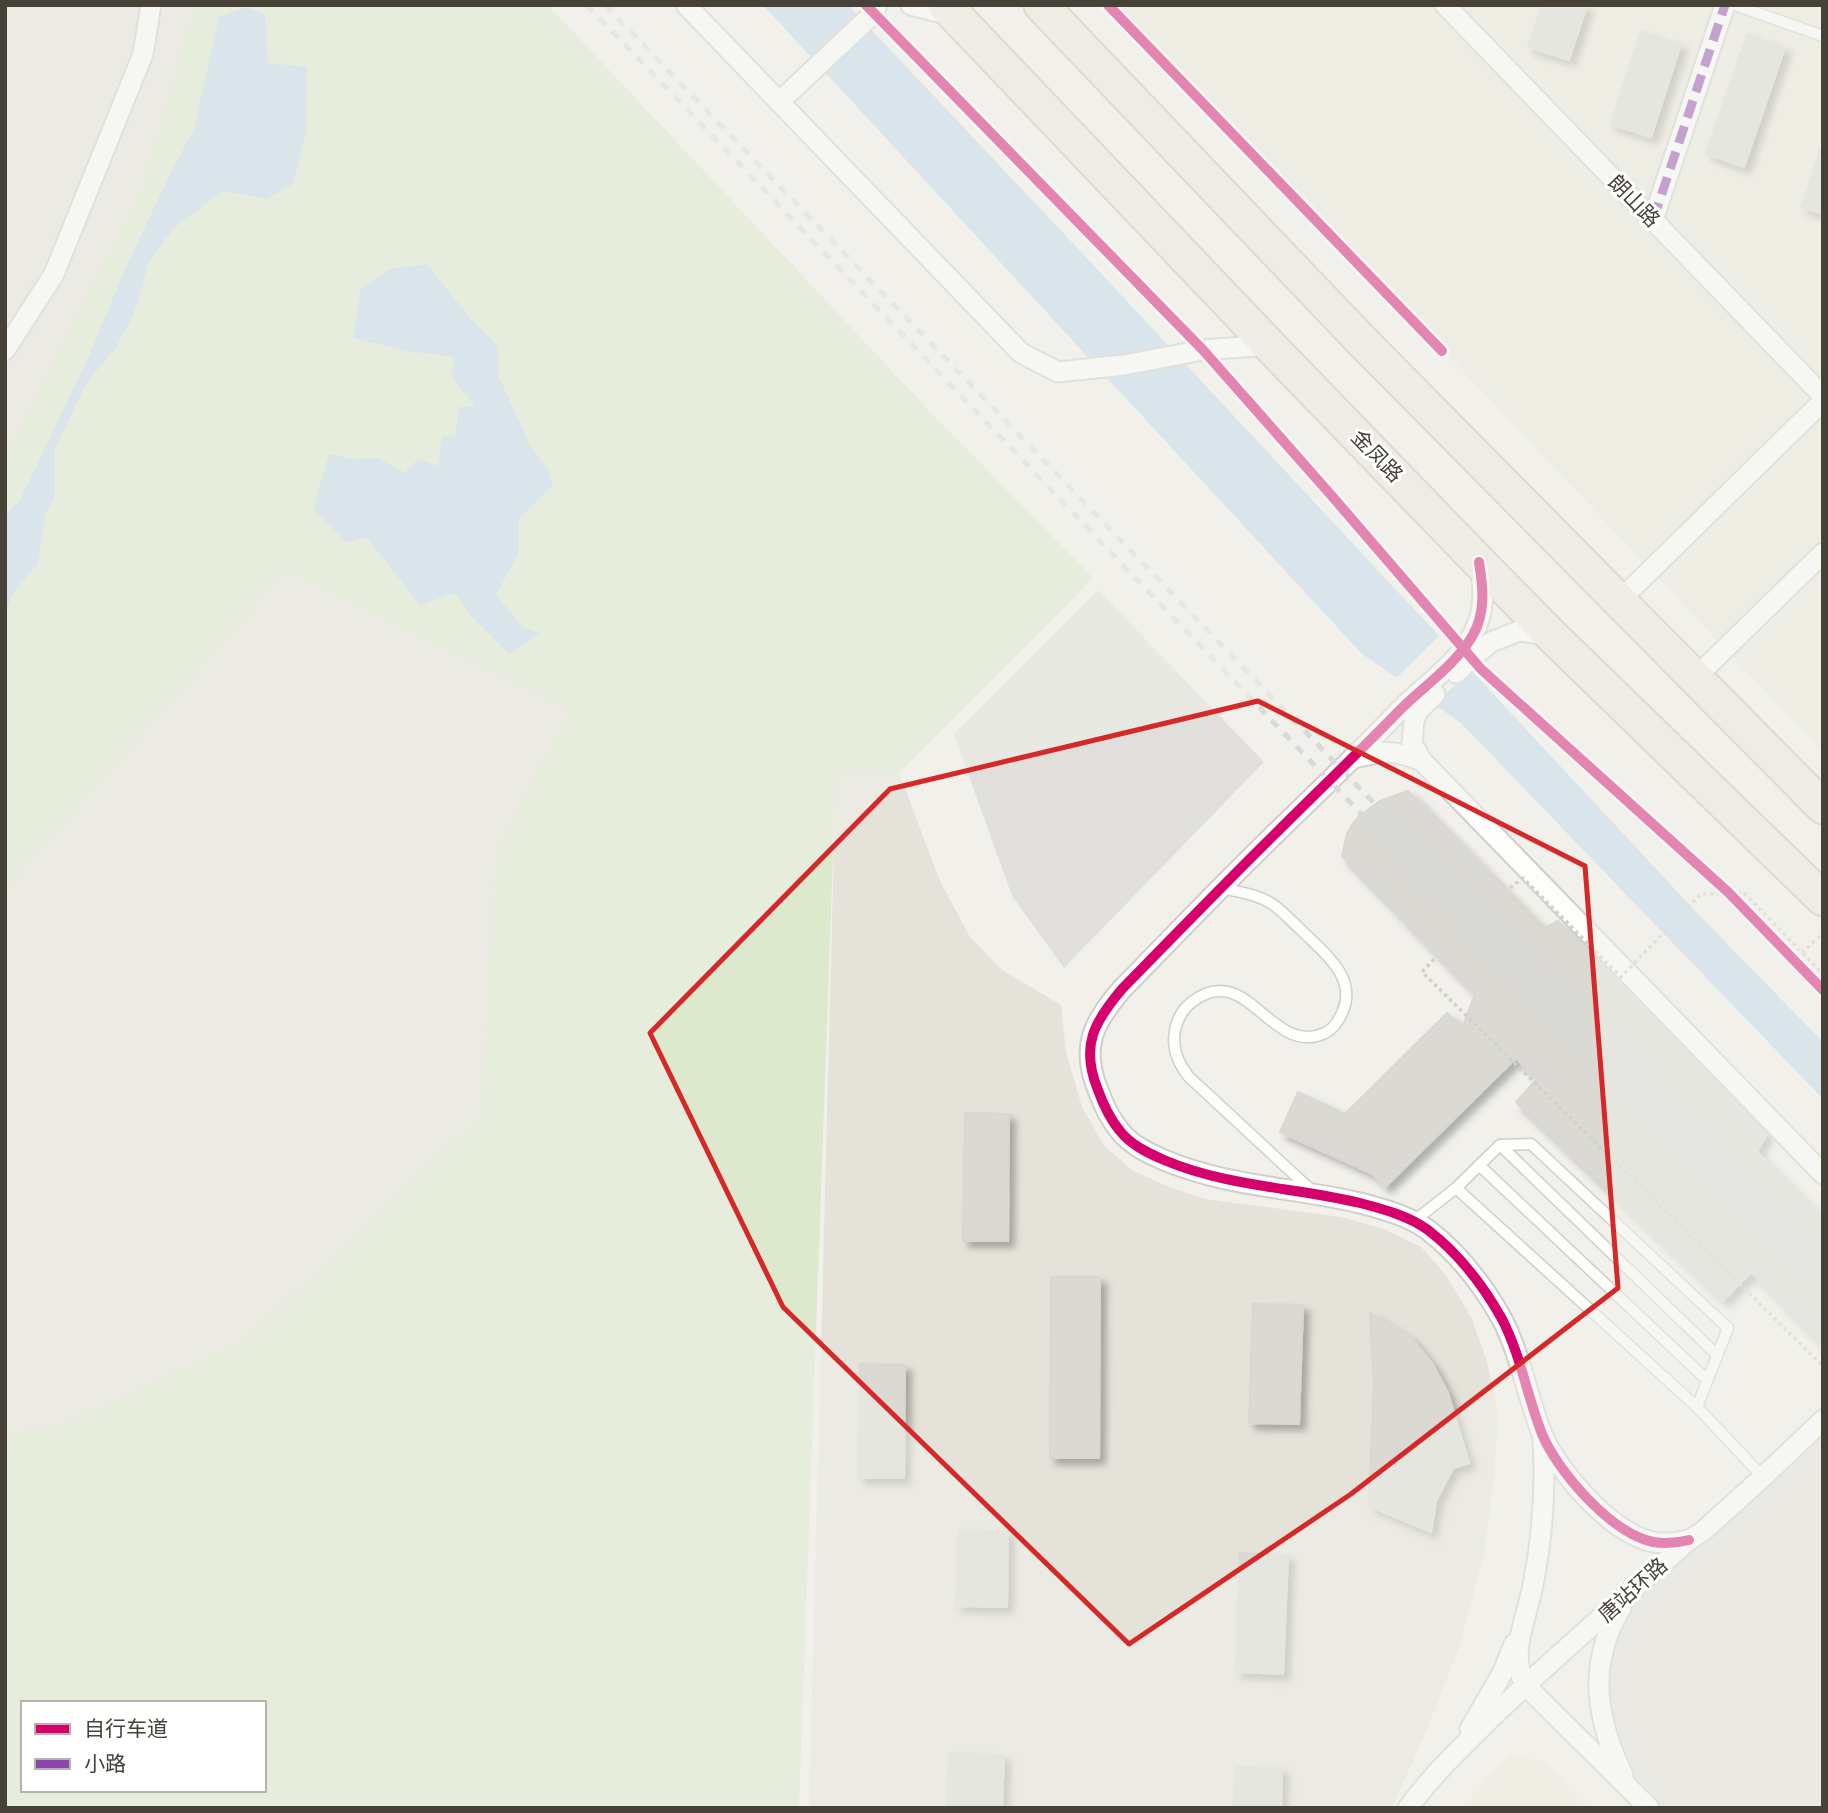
<svg xmlns="http://www.w3.org/2000/svg" width="1828" height="1813" font-family="Cabin,'Noto Sans SC',sans-serif">
  <style>
    .residential { fill: #e5e2d9 }
    .commercial { fill: #efeadc }
    .industrial { fill: #e2e0db }
    .education { fill: #ebe8db }
    .green { fill: #dce9cd; fill-rule: evenodd }
    .parking { fill: #e0dfdb }
    .water { fill: #bfd5eb }
    .pier { fill: #f1f0eb }
    .building { fill: #dad9d4; stroke: #d9d7d1; stroke-width: 2; filter: url(#shadow) }
    .lines { fill: none; stroke-linecap: round; stroke-linejoin: round }
    .lane-casing { stroke: #cfcec9; stroke-width: 13 }
    .street-casing { stroke: #cfcec9; stroke-width: 23 }
    .highway-casing { stroke: #c7bfa8; stroke-width: 37 }
    .path { stroke: #d1d0ca; stroke-width: 3.5; stroke-dasharray: 3.5 3.5; stroke-linecap: butt }
    .lane { stroke: #fdfdfc; stroke-width: 10 }
    .street { stroke: #fdfdfc; stroke-width: 19 }
    .highway { stroke: #eae7db; stroke-width: 33 }
    .rail { stroke: #d9d9d8; stroke-width: 5; stroke-dasharray: 9 9; stroke-linecap: butt }
    .path-bridge { stroke: #d1d0ca; stroke-width: 3.5; stroke-dasharray: 3.5 3.5; stroke-linecap: butt }
    .quiet { stroke: #8e44ad; stroke-width: 9; stroke-dasharray: 18 9; stroke-linecap: butt }
    .cycleway-casing { stroke: #fff; stroke-width: 15 }
    .cycleway { stroke: #d6006c; stroke-width: 10 }
    .marked { fill: none; stroke: #d62828; stroke-width: 5; stroke-linejoin: round }
    .labels { text-anchor: middle; stroke-width: 6; stroke-linejoin: round; paint-order: stroke }
    .street-label { font-size: 21px; fill: #464238; stroke: #fff }
  </style>
  <defs>
    <filter id="shadow"><feDropShadow dx="6" dy="6" stdDeviation="3.5" flood-color="#0004"/></filter>
  </defs>
  <rect width="100%" height="100%" fill="#f1f0eb"/>
  <g class="residential">
    <polygon points="5,5 196,5 141,193 5,456"/>
    <polygon points="286,570 572,710 497,848 482,1115 243,1342 54,1428 5,1432 5,890"/>
    <polygon points="836,771 899,773 940,881 970,937 1002,970 1061,1005 1066,1052 1082,1107 1104,1146 1132,1170 1169,1187 1205,1199 1341,1217 1384,1229 1421,1247 1446,1275 1472,1319 1487,1362 1498,1415 1494,1477 1484,1554 1459,1647 1428,1727 1392,1808 809,1808"/>
  </g>
  <polygon class="commercial" points="1510,1754 1544,1761 1588,1808 1461,1808"/>
  <polygon class="industrial" points="1823,1419 1823,1808 1650,1808 1616,1759 1600,1701 1620,1611"/>
  <polygon class="education" points="1117,5 1823,5 1823,752"/>
  <path class="green" d="M 196,5 L 548,5 L 937,419 L 1093,578 L 899,773 L 836,771 L 799,1808 L 5,1808 L 5,1432 L 54,1428 L 243,1342 L 482,1115 L 497,848 L 572,710 L 286,570 L 5,890 L 5,456 L 141,193 ZM 23,1703 L 264,1703 L 264,1790 L 23,1790 Z"/>
  <polygon class="parking" points="1098,590 1264,762 1064,968 1012,896 954,734"/>
  <g class="water">
    <polygon points="763,5 848,5 1068,238 1700,916 1823,1042 1823,1099 1461,723 1361,653"/>
    <polygon points="246,7 265,15 268,63 307,67 306,131 293,184 267,199 223,191 174,228 149,262 133,316 115,349 87,382 55,449 55,496 45,515 38,564 13,593 5,617 5,516 20,500 89,356 122,276 169,176 194,129 219,17"/>
    <polygon points="427,264 472,320 498,347 498,375 530,445 548,469 553,486 519,519 519,552 496,595 523,627 540,633 509,654 471,616 455,593 420,605 366,537 346,543 313,509 329,454 352,459 379,458 404,473 418,459 438,466 443,435 455,437 459,407 475,407 451,375 454,357 407,351 353,338 361,288 390,269"/>
  </g>
  <polygon class="pier" points="1441,634 1473,668 1432,707 1394,680"/>
  <g class="building">
    <polygon points="1542,5 1587,5 1569,60 1528,47"/>
    <polygon points="1641,31 1681,44 1651,137 1610,124"/>
    <polygon points="1747,34 1785,47 1744,167 1706,154"/>
    <polygon points="1820,150 1823,150 1823,214 1801,207"/>
    <polygon points="1408,791 1543,928 1558,921 1767,1134 1757,1152 1823,1219 1823,1347 1751,1272 1723,1301 1516,1102 1537,1079 1516,1058 1385,1187 1373,1174 1280,1132 1298,1092 1345,1114 1447,1013 1462,1028 1475,994 1342,856 1347,834 1351,826 1358,817 1380,801"/>
    <polygon points="965,1113 1009,1114 1008,1241 963,1241"/>
    <polygon points="1051,1277 1100,1277 1099,1458 1050,1458"/>
    <polygon points="1253,1304 1303,1305 1299,1424 1249,1423"/>
    <polygon points="1370,1313 1412,1339 1432,1363 1448,1393 1469,1463 1453,1468 1436,1501 1431,1532 1369,1506 1374,1384"/>
    <polygon points="860,1364 905,1365 904,1478 859,1478"/>
    <polygon points="958,1530 1008,1531 1007,1607 956,1606"/>
    <polygon points="1240,1553 1288,1555 1283,1674 1236,1672"/>
    <polygon points="949,1753 1004,1755 1002,1808 947,1808"/>
    <polygon points="1236,1767 1282,1768 1281,1808 1234,1808"/>
  </g>
  <g class="lines">
    <defs>
      <g id="lane">
        <polyline points="1735,5 1823,36"/>
        <path d="M 1221,888 C 1238,892 1257,894 1272,904 C 1282,910 1291,921 1300,929 C 1322,951 1359,977 1342,1013 C 1339,1020 1333,1029 1325,1033 C 1271,1058 1248,959 1192,1002 C 1180,1011 1175,1023 1174,1039 C 1174,1054 1180,1066 1189,1077 L 1312,1191"/>
        <polyline points="1500,1145 1717,1355"/>
        <polyline points="1479,1165 1707,1380"/>
        <polyline points="1456,1188 1697,1407 1763,1477"/>
        <polyline points="1414,1221 1456,1188 1500,1145 1531,1144 1728,1328 1697,1407"/>
      </g>
      <g id="street">
        <polyline points="686,5 1021,353 1058,372 1124,365 1203,350 1269,345"/>
        <polyline points="911,5 954,16"/>
        <polyline points="1445,5 1823,396"/>
        <polyline points="779,102 874,13 877,5"/>
        <polyline points="1653,220 1725,5"/>
        <polyline points="5,350 54,274 143,54 151,5"/>
        <path d="M 1480,567 C 1484,590 1485,612 1473,634 C 1457,665 1421,688 1396,714 C 1357,755 1316,794 1275,834 C 1223,884 1173,937 1122,989 C 1094,1022 1080,1046 1098,1090 C 1103,1104 1110,1119 1120,1131 C 1131,1145 1148,1153 1164,1160 C 1228,1187 1293,1187 1360,1203 C 1383,1209 1409,1216 1428,1230 C 1458,1253 1484,1287 1502,1319 C 1521,1356 1527,1396 1542,1434 C 1558,1472 1611,1533 1653,1542 C 1665,1544 1677,1543 1689,1540"/>
        <polyline points="1619,601 1823,401"/>
        <polyline points="1456,673 1491,642 1519,631 1548,635"/>
        <polyline points="1695,678 1823,553"/>
        <path d="M 1354,758 C 1383,751 1393,749 1422,761 L 1823,1174"/>
        <polyline points="1422,761 1412,743 1414,722 1417,712 1435,694"/>
        <path d="M 1543,1440 C 1546,1491 1542,1541 1532,1590 C 1528,1608 1522,1625 1519,1643 C 1517,1658 1518,1671 1525,1685 L 1649,1808"/>
        <path d="M 1621,1608 C 1587,1664 1596,1719 1623,1775"/>
        <polyline points="1470,1729 1503,1672 1514,1644"/>
        <path d="M 1408,1808 C 1432,1775 1462,1747 1491,1718 C 1555,1656 1623,1599 1689,1540 L 1702,1532 L 1763,1477 L 1823,1420"/>
      </g>
      <g id="highway">
        <polyline points="945,5 1269,345 1479,562 1552,636 1823,899"/>
        <polyline points="1041,5 1359,338 1823,807"/>
      </g>
    </defs>
    <use href="#lane" class="lane-casing"/>
    <use href="#street" class="street-casing"/>
    <use href="#highway" class="highway-casing"/>
    <g class="path">
      <polyline points="1744,893 1823,974"/>
      <polyline points="1802,953 1823,933"/>
      <polyline points="1434,959 1422,972 1823,1366"/>
    </g>
    <use href="#lane" class="lane"/>
    <use href="#street" class="street"/>
    <use href="#highway" class="highway"/>
    <g class="rail">
      <polyline points="587,5 1614,1078 1823,1291"/>
      <polyline points="605,5 1823,1269"/>
    </g>
    <polyline class="path-bridge" points="1510,888 1523,878 1621,977 1701,894 1744,893"/>
    <polyline class="quiet" points="1653,220 1725,5"/>
    <defs>
      <g id="cycleway">
        <polyline points="866,5 1203,350 1331,495 1481,669 1728,892 1823,990"/>
        <polyline points="1108,5 1442,351"/>
        <path d="M 1479,562 C 1483,587 1486,612 1473,635 C 1455,666 1421,688 1396,714 C 1356,755 1315,794 1275,834 C 1223,885 1173,937 1122,989 C 1094,1022 1080,1046 1098,1090 C 1103,1104 1110,1119 1120,1131 C 1131,1145 1148,1153 1164,1160 C 1228,1187 1293,1187 1360,1203 C 1383,1209 1409,1216 1428,1230 C 1458,1253 1484,1287 1502,1319 C 1521,1356 1527,1396 1542,1434 C 1558,1472 1611,1533 1653,1542 C 1665,1544 1677,1543 1689,1540"/>
      </g>
    </defs>
    <use href="#cycleway" class="cycleway-casing"/>
    <use href="#cycleway" class="cycleway"/>
  </g>
  <path d="M0 0H1828V1813H0ZM 1258,701 L 1585,866 L 1618,1288 L 1351,1494 L 1129,1644 L 783,1307 L 650,1033 L 890,789 Z" fill="#f1f0eb" fill-opacity=".55" fill-rule="evenodd"/>
  <path class="marked" d="M 1258,701 L 1585,866 L 1618,1288 L 1351,1494 L 1129,1644 L 783,1307 L 650,1033 L 890,789 Z"/>
  <g class="labels">
    <g class="street-label">
      <text transform="translate(1634 201) rotate(46)" y="7">朗山路</text>
      <text transform="translate(1377 456) rotate(46)" y="7">金凤路</text>
      <text transform="translate(1633 1590) rotate(-42)" y="7">唐站环路</text>
    </g>
  </g>
  <rect width="1828" height="1813" fill="none" stroke="#464238" stroke-width="14"/>
  <rect x="21" y="1701" width="245" height="91" fill="#ffffff" stroke="#b5b3af" stroke-width="2"/>
  <rect x="35" y="1724" width="35" height="10" fill="#d6006c" stroke="#b5b3af" stroke-width="2"/>
  <text x="84" y="1736" font-size="21" fill="#464238">自行车道</text>
  <rect x="35" y="1759" width="35" height="10" fill="#8e44ad" stroke="#b5b3af" stroke-width="2"/>
  <text x="84" y="1771" font-size="21" fill="#464238">小路</text>
</svg>
